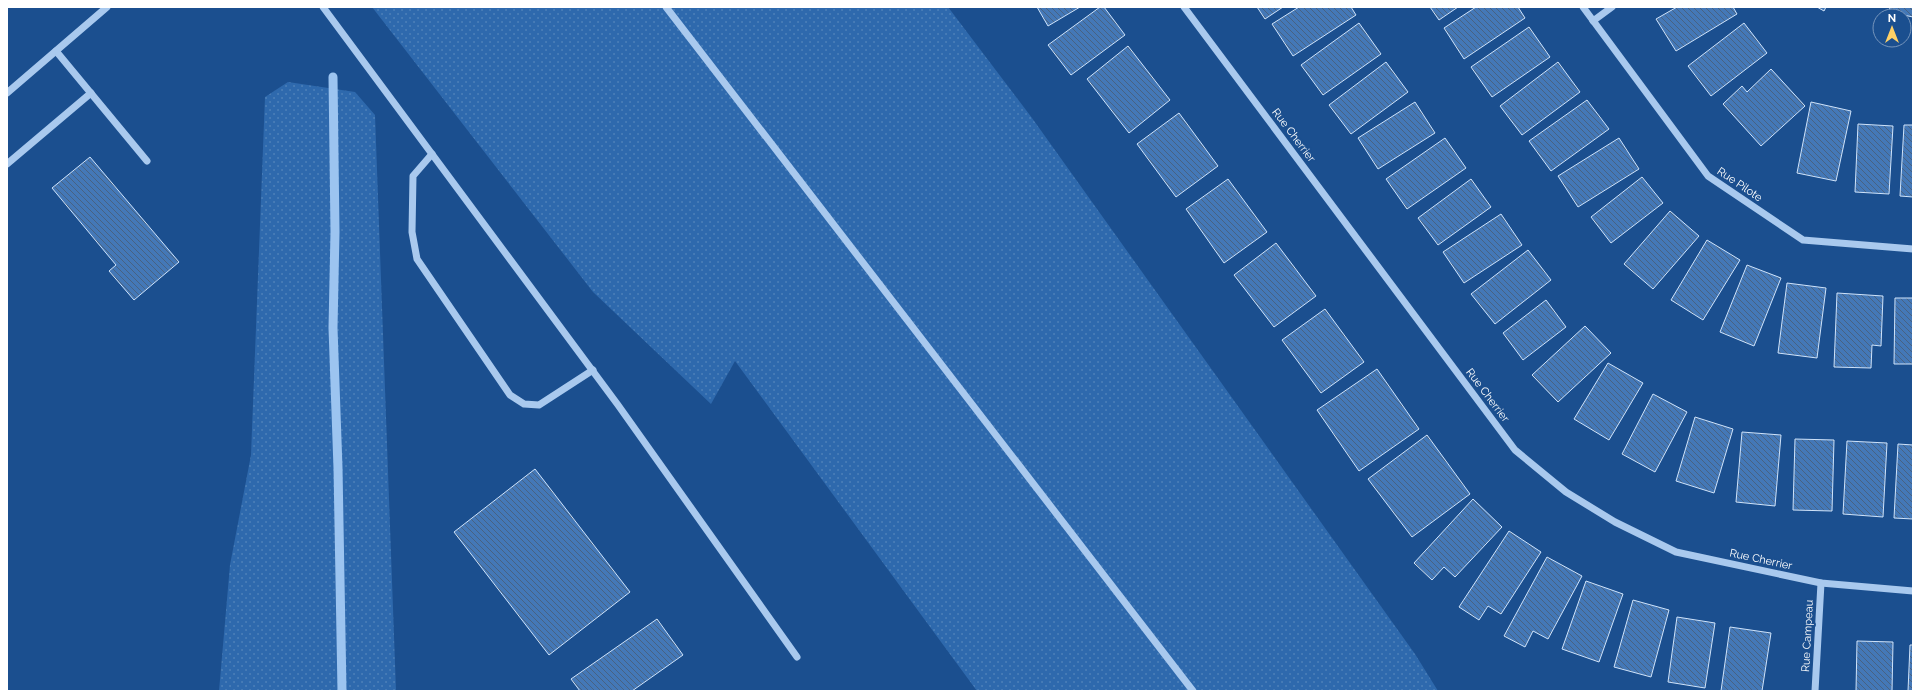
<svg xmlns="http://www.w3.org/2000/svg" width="1920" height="698" font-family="Raleway,sans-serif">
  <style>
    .grass { fill: url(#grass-dots) }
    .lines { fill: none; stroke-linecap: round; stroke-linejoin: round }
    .stream { stroke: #9cc4f0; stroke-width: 9 }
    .building { fill: url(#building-back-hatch); stroke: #cfe3fa }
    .minor { stroke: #a9c9ee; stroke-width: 7 }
    .labels { text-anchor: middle; stroke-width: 4; stroke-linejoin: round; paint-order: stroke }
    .street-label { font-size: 11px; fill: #fff; stroke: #1b4f8f }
  </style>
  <defs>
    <pattern id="grass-dots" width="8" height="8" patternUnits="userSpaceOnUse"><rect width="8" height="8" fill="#2e69ad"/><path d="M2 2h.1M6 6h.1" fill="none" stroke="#4d80b9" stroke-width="1.8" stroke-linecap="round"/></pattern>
    <pattern id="building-back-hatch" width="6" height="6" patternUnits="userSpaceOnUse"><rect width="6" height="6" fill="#4478b7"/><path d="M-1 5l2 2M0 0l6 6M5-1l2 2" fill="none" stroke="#486282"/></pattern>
  </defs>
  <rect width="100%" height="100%" fill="#1b4f8f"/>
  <g class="grass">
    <polygon points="372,7 948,7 1032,118 1415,654 1438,691 977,691 735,361 711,404 593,292"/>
    <polygon points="288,82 355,92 375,115 396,691 219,691 230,565 251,455 265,97"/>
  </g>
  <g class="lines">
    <polyline class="stream" points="333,77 335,232 333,328 338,468 342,691"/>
  </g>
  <g class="building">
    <polygon points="1037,7 1080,7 1048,26"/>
    <polygon points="1100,7 1104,7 1125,35 1071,75 1048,45"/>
    <polygon points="1257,7 1283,7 1265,19"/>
    <polygon points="1299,7 1351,7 1356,15 1293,56 1272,24"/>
    <polygon points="1430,7 1458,7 1439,20"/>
    <polygon points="1476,7 1518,7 1525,18 1464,59 1444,28"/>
    <polygon points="1677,7 1733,7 1737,14 1676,51 1656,19"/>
    <polygon points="1817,7 1826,7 1824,11"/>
    <polygon points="1890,7 1913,7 1913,17 1889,12"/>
    <polygon points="1359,23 1381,54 1323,95 1301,65"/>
    <polygon points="1744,23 1767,53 1711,96 1688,66"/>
    <polygon points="1529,27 1550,57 1492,97 1471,67"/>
    <polygon points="1128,46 1170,100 1129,133 1087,79"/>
    <polygon points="1386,62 1408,92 1351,134 1329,105"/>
    <polygon points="1558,62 1580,92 1522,135 1500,106"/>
    <polygon points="1771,69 1805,106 1761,146 1723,104 1742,86 1747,92"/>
    <polygon points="1587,100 1609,129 1551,171 1529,141"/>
    <polygon points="1415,102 1435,133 1378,169 1358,138"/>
    <polygon points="1811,102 1851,111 1836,181 1797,173"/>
    <polygon points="1179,113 1218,166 1176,197 1137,144"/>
    <polygon points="1858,124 1893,126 1889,194 1855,192"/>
    <polygon points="1904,125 1913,125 1913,197 1900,196"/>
    <polygon points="1445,138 1466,168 1407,209 1386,179"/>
    <polygon points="1619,138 1639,169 1578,207 1558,176"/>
    <polygon points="90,157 179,262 134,300 109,271 116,265 52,188"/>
    <polygon points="1642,177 1663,203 1611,243 1591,217"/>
    <polygon points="1228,179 1267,232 1224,263 1186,209"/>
    <polygon points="1471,179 1491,207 1438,245 1418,218"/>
    <polygon points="1670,211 1699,236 1653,289 1624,264"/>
    <polygon points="1501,214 1522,245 1464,283 1443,252"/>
    <polygon points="1707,240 1740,260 1703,320 1671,300"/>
    <polygon points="1276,243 1316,296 1274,327 1234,275"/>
    <polygon points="1528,250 1551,280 1495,324 1471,294"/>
    <polygon points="1747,265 1781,278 1754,346 1720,332"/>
    <polygon points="1787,283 1826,288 1817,358 1778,353"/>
    <polygon points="1837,293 1883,296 1881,346 1872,345 1871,368 1834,367"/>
    <polygon points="1895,298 1913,298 1913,364 1894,364"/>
    <polygon points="1546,300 1566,327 1523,360 1503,333"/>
    <polygon points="1325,309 1364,362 1321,393 1282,340"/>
    <polygon points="1585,326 1611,353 1558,402 1532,375"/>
    <polygon points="1608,363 1643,383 1609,440 1574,419"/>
    <polygon points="1377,369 1419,429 1359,471 1317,410"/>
    <polygon points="1653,394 1687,412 1655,472 1622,454"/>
    <polygon points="1695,417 1733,429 1714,493 1676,481"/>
    <polygon points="1742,432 1781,435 1775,506 1736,502"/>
    <polygon points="1427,435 1470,494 1412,537 1368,479"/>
    <polygon points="1795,439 1834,440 1832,511 1793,510"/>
    <polygon points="1847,441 1887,443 1883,517 1843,514"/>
    <polygon points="1898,444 1913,445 1913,519 1894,518"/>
    <polygon points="535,469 630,592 549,655 454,532"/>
    <polygon points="1473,499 1502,527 1455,577 1444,567 1432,580 1414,563"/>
    <polygon points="1509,531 1541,552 1501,614 1488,606 1479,620 1459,607"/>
    <polygon points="1547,557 1582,576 1548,639 1533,631 1525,647 1504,636"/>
    <polygon points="1586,581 1623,594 1599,662 1562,649"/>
    <polygon points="1633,600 1669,610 1651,677 1614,667"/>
    <polygon points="1677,617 1715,623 1705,688 1668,682"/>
    <polygon points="657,619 683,655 632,691 580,691 571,679"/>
    <polygon points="1730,627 1771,633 1762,691 1721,691"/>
    <polygon points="1857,641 1893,642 1892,691 1856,691"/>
    <polygon points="1910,645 1913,645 1913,691 1908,691"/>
  </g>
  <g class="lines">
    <g class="minor">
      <polyline points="323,7 618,405 797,657"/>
      <polyline points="666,7 1193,691"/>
      <polyline points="1184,7 1515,450 1566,492 1615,522 1676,552 1821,583 1913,591"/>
      <polyline points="1583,7 1708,176 1803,240 1913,249"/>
      <polyline points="1593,21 1612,7"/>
      <polyline points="56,51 147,161"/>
      <polyline points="7,93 107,7"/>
      <polyline points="432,154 413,176 412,232 417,259 510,395 524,404 539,405 593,370"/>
      <polyline points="7,164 91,93"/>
      <polyline points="1815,691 1821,583"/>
    </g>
  </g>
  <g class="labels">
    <g class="street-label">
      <text transform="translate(1294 135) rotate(53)" y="4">Rue Cherrier</text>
      <text transform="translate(1740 184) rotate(34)" y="4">Rue Pilote</text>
      <text transform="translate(1488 395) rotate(53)" y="4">Rue Cherrier</text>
      <text transform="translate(1761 559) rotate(12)" y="4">Rue Cherrier</text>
      <text transform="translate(1807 636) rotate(-87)" y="4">Rue Campeau</text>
    </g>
  </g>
  <rect width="1920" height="698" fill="none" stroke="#ffffff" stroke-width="16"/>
  <g transform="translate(1892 28)"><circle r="19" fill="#1b4f8f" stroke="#7695bc"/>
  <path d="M0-3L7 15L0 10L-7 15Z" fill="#ffd166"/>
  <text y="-6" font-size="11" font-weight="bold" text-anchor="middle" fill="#ffffff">N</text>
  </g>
</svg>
